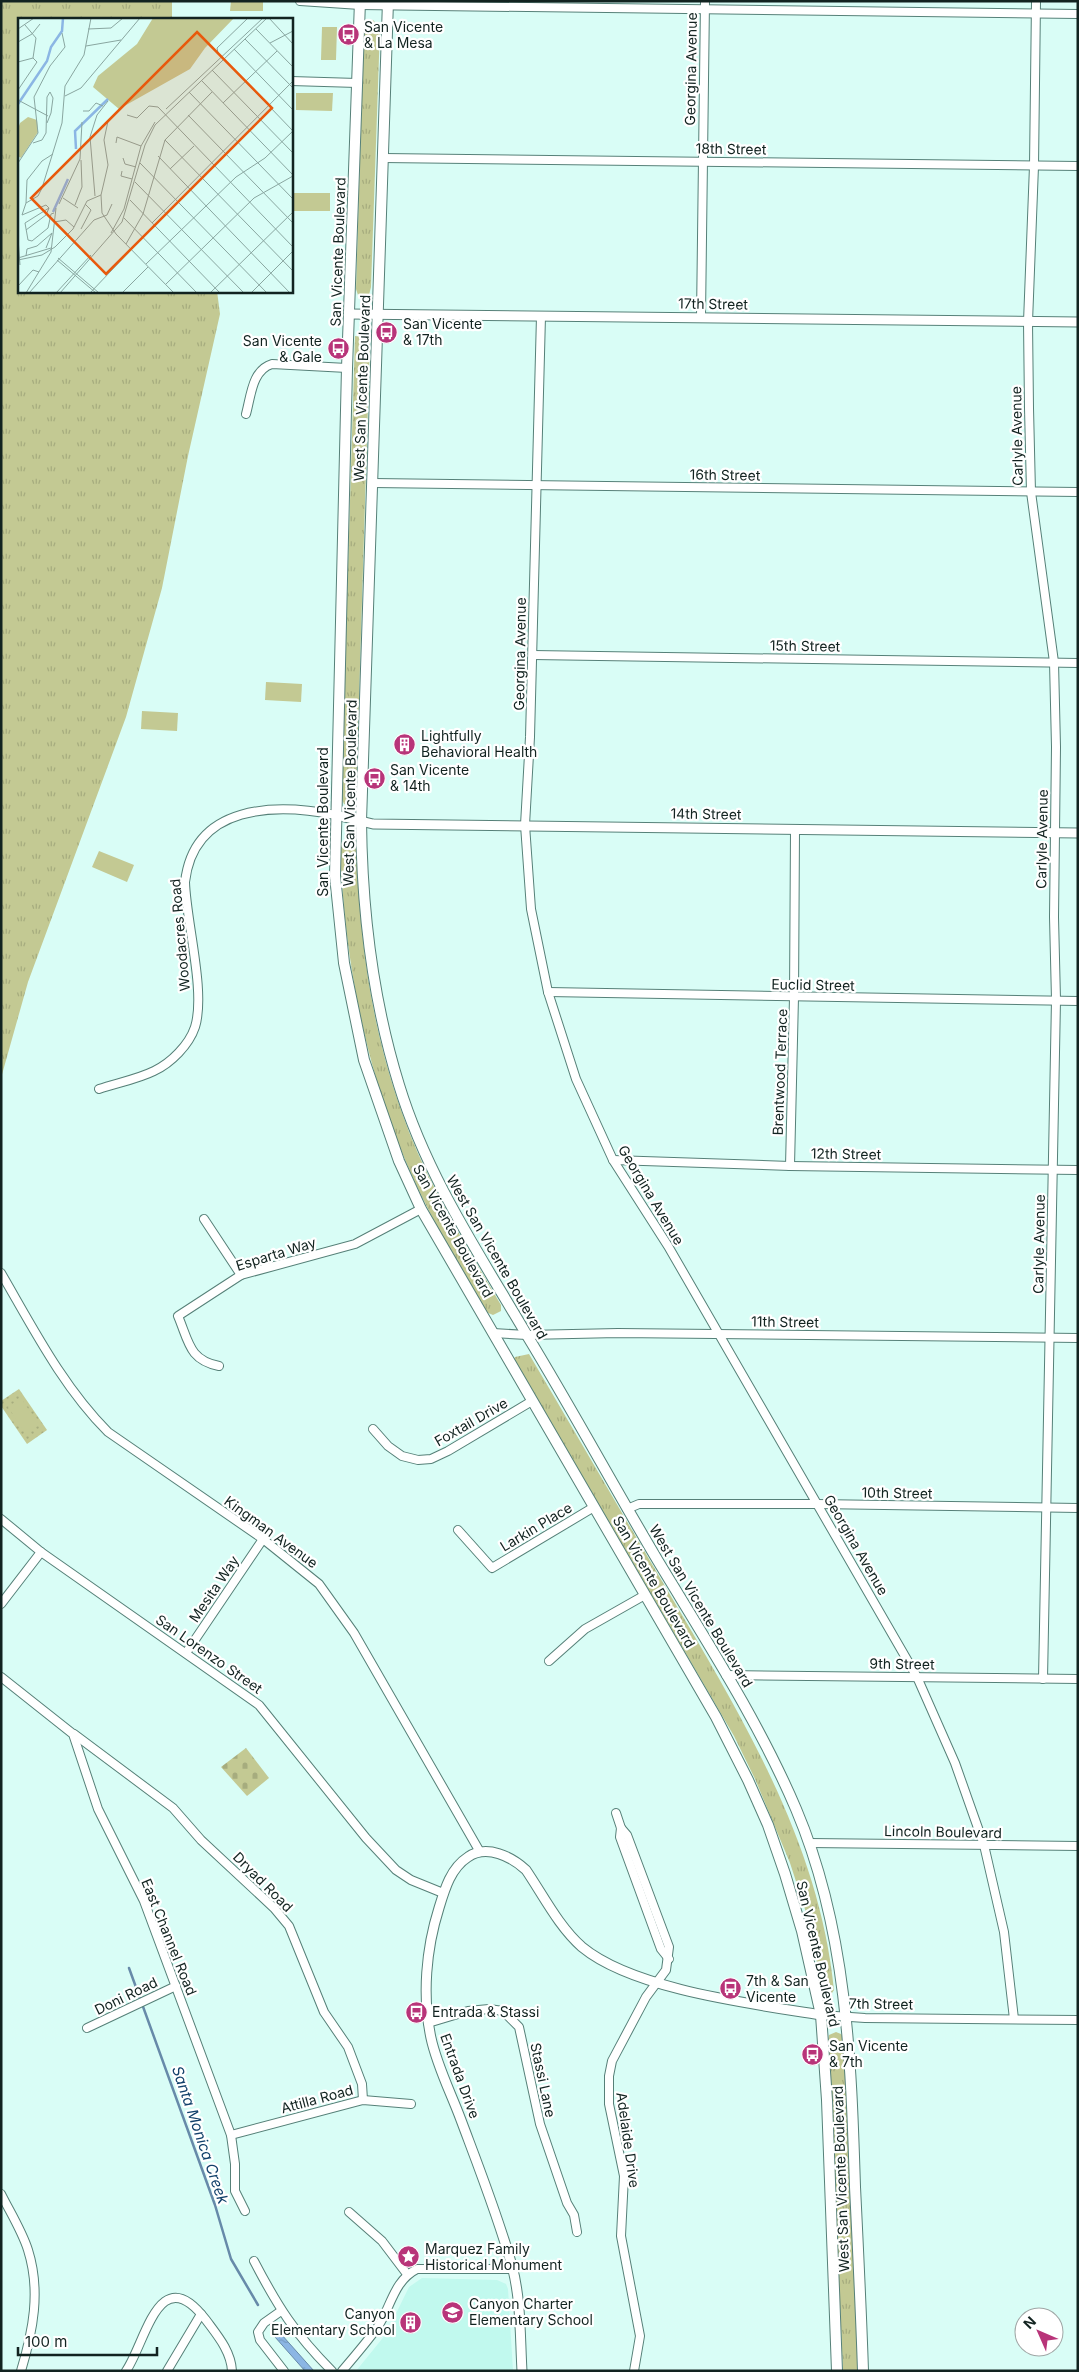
<svg xmlns="http://www.w3.org/2000/svg" width="1079" height="2372" font-family="Inter,sans-serif">
  <style>
    .built { fill: #c1f9ee }
    .grass { fill: url(#grass-tufts) }
    .cemetery { fill: url(#cemetery-stones) }
    .park { fill: url(#park-dots) }
    .garden { fill: #c3c993 }
    .water { fill: url(#water-ripples); stroke: #678aa9 }
    .lines { fill: none; stroke-linecap: round; stroke-linejoin: round }
    .stream { stroke: #678aa9; stroke-width: 2.5 }
    .minor-casing { stroke: #568078; stroke-width: 10 }
    .tertiary-casing { stroke: #568078; stroke-width: 11 }
    .secondary-casing { stroke: #568078; stroke-width: 12 }
    .minor { stroke: #fff; stroke-width: 8 }
    .tertiary { stroke: #fff; stroke-width: 9 }
    .secondary { stroke: #fff; stroke-width: 10 }
    .labels { text-anchor: middle; stroke-width: 4.5; stroke-linejoin: round; paint-order: stroke }
    .poi-label { font-size: 14px; fill: #122320; stroke: #fff; text-anchor: start }
    .street-label { font-size: 14px; fill: #122320; stroke: #fff }
    .water-label { font-size: 15px; font-style: italic; fill: #11406a; stroke: #fff }
    .inset-river { fill: none; stroke: #8bb6e4; stroke-width: 2.5 }
    .inset-road { fill: none; stroke: #89a6a0; stroke-width: 1 }
    .view { fill: #e8590c; fill-opacity: 0.15; stroke: #e8590c; stroke-width: 2.5 }
    .inset-edge { fill: none; stroke: #122320; stroke-width: 2.5 }
  </style>
  <defs>
    <pattern id="grass-tufts" width="24" height="20" patternUnits="userSpaceOnUse" patternTransform="scale(1.25)"><rect width="24" height="20" fill="#c3c993"/><path d="M3 7l-1-3M5 7V3M7 7l1-3M15 17l-1-3M17 17v-4M19 17l1-3" fill="none" stroke="#a6ac7e"/></pattern>
    <pattern id="cemetery-stones" width="16" height="16" patternUnits="userSpaceOnUse" patternTransform="scale(1.25)"><rect width="16" height="16" fill="#c3c993"/><path d="M2 7V4a2 2 0 0 1 4 0v3zM10 15v-3a2 2 0 0 1 4 0v3z" fill="#a6ac7e"/></pattern>
    <pattern id="park-dots" width="8" height="8" patternUnits="userSpaceOnUse" patternTransform="scale(1.25)"><rect width="8" height="8" fill="#c3c993"/><path d="M2 2h.1M6 6h.1" fill="none" stroke="#a6ac7e" stroke-width="1.8" stroke-linecap="round"/></pattern>
    <pattern id="water-ripples" width="26" height="14" patternUnits="userSpaceOnUse" patternTransform="scale(1.25)"><rect width="26" height="14" fill="#8bb6e4"/><path d="M2 4q2-2 4 0t4 0M15 11q2-2 4 0t4 0" fill="none" stroke="#779cc3"/></pattern>
  </defs>
  <rect width="100%" height="100%" fill="#d9fdf6"/>
  <polygon class="built" points="422,2278 497,2280 506,2284 508,2289 513,2371 356,2371 386,2334 409,2287"/>
  <g class="grass">
    <polygon points="1,1 172,1 172,19 19,19 19,291 217,291 220,314 188,456 162,588 126,717 28,982 1,1078"/>
    <polygon points="373,20 380,28 371,287 369,295 363,297 358,295 356,289 364,28 368,21"/>
    <polygon points="355,336 370,338 370,340 356,797 355,802 348,805 344,804 341,797"/>
    <path d="M 350,840 L 356,847 C 360,939 370,1022 401,1110 C 425,1180 464,1242 501,1305 L 501,1311 L 493,1315 L 486,1312 C 455,1259 424,1207 401,1150 C 362,1053 344,951 340,847 L 343,841 Z"/>
    <path d="M 529,1354 C 577,1435 624,1517 672,1598 C 744,1720 820,1846 834,1990 L 830,1996 L 822,1992 L 812,1934 L 804,1906 L 790,1863 L 755,1779 L 734,1736 L 514,1359 L 515,1357 Z"/>
    <polygon points="836,2032 841,2034 844,2039 858,2371 843,2371 828,2041 829,2035"/>
  </g>
  <polygon class="cemetery" points="246,1748 269,1778 247,1796 221,1767"/>
  <polygon class="park" points="19,1389 47,1430 27,1444 1,1406 1,1401"/>
  <g class="garden">
    <polygon points="231,1 263,1 263,11 230,11"/>
    <polygon points="322,27 337,27 336,60 321,60"/>
    <polygon points="296,93 333,93 332,111 296,110"/>
    <rect x="294" y="193" width="36" height="18"/>
    <polygon points="266,682 302,684 301,702 265,700"/>
    <polygon points="142,711 178,713 177,731 141,729"/>
    <polygon points="99,851 134,865 127,882 92,867"/>
    <polygon points="21,1398 39,1425 26,1434 8,1407"/>
  </g>
  <polygon class="water" points="281,2334 314,2371 305,2371 275,2337"/>
  <g class="lines">
    <polyline class="stream" points="129,1968 215,2205 231,2259 258,2305"/>
    <defs>
      <g id="minor">
        <polyline points="300,1 360,5 1078,14"/>
        <polyline points="1036,1 1034,166 1028,322 1029,408 1031,492 1054,662 1056,747 1054,917 1056,1000 1043,1679"/>
        <polyline points="291,81 357,83"/>
        <polyline points="383,158 1078,166"/>
        <polyline points="541,316 530,737 525,825 531,909 548,992 576,1079 613,1160 668,1246 917,1677 955,1763 984,1845 1004,1932 1014,2019"/>
        <polyline points="701,317 705,1"/>
        <path d="M 246,414 C 251,396 252,370 272,364 L 347,368"/>
        <polyline points="373,483 1078,492"/>
        <polyline points="533,655 1078,663"/>
        <polyline points="548,992 1078,1001"/>
        <path d="M 99,1089 C 117,1083 138,1079 154,1071 C 171,1063 189,1045 195,1027 C 206,992 186,921 185,882 C 194,804 275,803 336,815"/>
        <polyline points="613,1160 790,1166 1078,1170"/>
        <polyline points="790,1166 794,997 795,830"/>
        <polyline points="204,1219 241,1275"/>
        <path d="M 1,1273 C 33,1328 63,1387 108,1432 L 263,1539 L 319,1584 L 354,1633 L 480,1852"/>
        <polyline points="493,1333 527,1335 618,1333 1078,1338"/>
        <path d="M 219,1366 C 189,1360 189,1342 178,1316 L 241,1275 L 355,1244 L 421,1209"/>
        <polyline points="373,1429 388,1446 402,1456 418,1460 431,1459 448,1451 532,1401"/>
        <polyline points="627,1509 639,1504 817,1504 1078,1508"/>
        <polyline points="1,1519 41,1552 259,1705 366,1838 396,1870 411,1880 443,1893"/>
        <polyline points="458,1530 492,1568 594,1507"/>
        <polyline points="1,1604 41,1552"/>
        <polyline points="186,1653 263,1539"/>
        <polyline points="549,1661 585,1629 645,1595"/>
        <polyline points="726,1675 1078,1679"/>
        <polyline points="1,1677 73,1734 98,1809 144,1901 231,2135 235,2164 235,2191 245,2211"/>
        <polyline points="74,1734 173,1808 201,1840 274,1908 289,1926 324,2012 348,2047 362,2084 363,2100"/>
        <polyline points="616,1813 621,1828 620,1837 661,1949 669,1959"/>
        <polyline points="621,1828 627,1835 669,1947 666,1970 646,1997 612,2061 609,2076 609,2104 624,2176 621,2236 640,2336 634,2371"/>
        <polyline points="809,1843 1078,1846"/>
        <polyline points="821,2015 865,2018 1078,2020"/>
        <polyline points="428,2023 468,2011 489,2009 503,2011 519,2027 540,2124 567,2203 574,2215 577,2232"/>
        <polyline points="87,2028 176,1986"/>
        <polyline points="231,2135 363,2100 411,2104"/>
        <path d="M 1,2194 C 10,2212 22,2231 28,2250 C 41,2291 33,2331 21,2371"/>
        <polyline points="349,2212 382,2241 407,2274"/>
        <path d="M 254,2261 C 278,2307 295,2334 332,2371"/>
        <polyline points="281,2311 264,2323 258,2332 260,2340 284,2371"/>
        <path d="M 126,2371 C 146,2342 159,2258 206,2320 C 217,2335 231,2351 232,2371"/>
        <polyline points="167,2371 201,2314"/>
        <path d="M 342,2371 C 354,2357 366,2343 377,2328 C 391,2308 393,2281 417,2269 L 513,2269"/>
      </g>
      <g id="tertiary">
        <polyline points="349,314 1078,322"/>
        <polyline points="336,815 373,824 1078,833"/>
        <path d="M 522,2371 C 520,2336 521,2299 512,2266 C 498,2216 479,2168 461,2120 C 451,2093 437,2066 431,2038 C 422,1996 426,1949 439,1908 C 445,1888 451,1868 468,1857 C 487,1844 512,1857 526,1870 C 543,1895 559,1927 582,1947 C 634,1990 754,2004 821,2015"/>
      </g>
      <g id="secondary">
        <polyline points="360,1 347,368 335,876 344,963 364,1060 399,1161 421,1209 716,1717 748,1780 768,1825 785,1874 802,1931 821,2015 827,2100 837,2371"/>
        <path d="M 388,1 L 361,821 C 362,911 372,998 399,1085 C 427,1177 480,1255 528,1337 C 573,1411 614,1487 658,1561 C 707,1642 759,1722 796,1809 C 847,1929 851,2059 855,2187 C 858,2248 861,2309 863,2371"/>
      </g>
    </defs>
    <use href="#minor" class="minor-casing"/>
    <use href="#tertiary" class="tertiary-casing"/>
    <use href="#secondary" class="secondary-casing"/>
    <use href="#minor" class="minor"/>
    <use href="#tertiary" class="tertiary"/>
    <use href="#secondary" class="secondary"/>
  </g>
  <defs>
    <symbol id="bus-disc" viewBox="-11 -11 22 22"><circle r="9.5" fill="#b83479" stroke="#fff"/><path d="M-5-6H5V4H4V6H2V4H-2V6H-4V4H-5ZM-3.5-4V0h7V-4ZM-3.5 1.2v1.5H-2V1.2ZM2 1.2v1.5H3.5V1.2Z" fill="#fff"/></symbol>
    <symbol id="building-disc" viewBox="-11 -11 22 22"><circle r="9.5" fill="#b83479" stroke="#fff"/><path d="M-4-6H4V6H1V3H-1V6H-4ZM-2.5-4.3h1.7v1.8h-1.7ZM.8-4.3h1.7v1.8H.8ZM-2.5-1h1.7V.8h-1.7ZM.8-1h1.7V.8H.8Z" fill="#fff"/></symbol>
    <symbol id="sight-disc" viewBox="-11 -11 22 22"><circle r="9.5" fill="#b83479" stroke="#fff"/><path d="M0-6L1.8-2.2L6-1.7L2.9 1.2L3.7 5.4L0 3.3L-3.7 5.4L-2.9 1.2L-6-1.7L-1.8-2.2Z" fill="#fff"/></symbol>
    <symbol id="school-disc" viewBox="-11 -11 22 22"><circle r="9.5" fill="#b83479" stroke="#fff"/><path d="M0-5L7-2L0 1L-7-2ZM-4 1L0 2.5L4 1V4Q0 6-4 4Z" fill="#fff"/></symbol>
  </defs>
  <g fill-rule="evenodd">
    <use href="#bus-disc" x="336" y="22" width="25" height="25"/>
    <use href="#bus-disc" x="374" y="320" width="25" height="25"/>
    <use href="#bus-disc" x="326" y="336" width="25" height="25"/>
    <use href="#building-disc" x="392" y="732" width="25" height="25"/>
    <use href="#bus-disc" x="362" y="766" width="25" height="25"/>
    <use href="#bus-disc" x="718" y="1976" width="25" height="25"/>
    <use href="#bus-disc" x="404" y="2000" width="25" height="25"/>
    <use href="#bus-disc" x="800" y="2042" width="25" height="25"/>
    <use href="#sight-disc" x="396" y="2244" width="25" height="25"/>
    <use href="#school-disc" x="440" y="2300" width="25" height="25"/>
    <use href="#building-disc" x="398" y="2310" width="25" height="25"/>
  </g>
  <g class="labels">
    <g class="poi-label">
      <text x="364" y="32">San Vicente<tspan x="364" dy="16">&amp; La Mesa</tspan></text>
      <text x="403" y="329">San Vicente<tspan x="403" dy="16">&amp; 17th</tspan></text>
      <text x="322" y="346" text-anchor="end">San Vicente<tspan x="322" dy="16">&amp; Gale</tspan></text>
      <text x="421" y="741">Lightfully<tspan x="421" dy="16">Behavioral Health</tspan></text>
      <text x="390" y="775">San Vicente<tspan x="390" dy="16">&amp; 14th</tspan></text>
      <text x="746" y="1986">7th &amp; San<tspan x="746" dy="16">Vicente</tspan></text>
      <text x="432" y="2017">Entrada &amp; Stassi</text>
      <text x="829" y="2051">San Vicente<tspan x="829" dy="16">&amp; 7th</tspan></text>
      <text x="425" y="2254">Marquez Family<tspan x="425" dy="16">Historical Monument</tspan></text>
      <text x="469" y="2309">Canyon Charter<tspan x="469" dy="16">Elementary School</tspan></text>
      <text x="395" y="2319" text-anchor="end">Canyon<tspan x="395" dy="16">Elementary School</tspan></text>
    </g>
    <g class="street-label">
      <text transform="translate(691 69) rotate(-89)" y="5">Georgina Avenue</text>
      <text transform="translate(731 149) rotate(1)" y="5">18th Street</text>
      <text transform="translate(338 252) rotate(-88)" y="5">San Vicente Boulevard</text>
      <text transform="translate(713 304) rotate(1)" y="5">17th Street</text>
      <text transform="translate(362 388) rotate(-88)" y="5">West San Vicente Boulevard</text>
      <text transform="translate(1017 436) rotate(-91)" y="5">Carlyle Avenue</text>
      <text transform="translate(725 475) rotate(1)" y="5">16th Street</text>
      <text transform="translate(805 646) rotate(1)" y="5">15th Street</text>
      <text transform="translate(520 654) rotate(-89)" y="5">Georgina Avenue</text>
      <text transform="translate(350 793) rotate(-89)" y="5">West San Vicente Boulevard</text>
      <text transform="translate(706 814) rotate(1)" y="5">14th Street</text>
      <text transform="translate(323 822) rotate(-90)" y="5">San Vicente Boulevard</text>
      <text transform="translate(1042 839) rotate(-89)" y="5">Carlyle Avenue</text>
      <text transform="translate(180 935) rotate(-95)" y="5">Woodacres Road</text>
      <text transform="translate(813 985) rotate(1)" y="5">Euclid Street</text>
      <text transform="translate(780 1072) rotate(-88)" y="5">Brentwood Terrace</text>
      <text transform="translate(846 1154) rotate(1)" y="5">12th Street</text>
      <text transform="translate(651 1195) rotate(59)" y="5">Georgina Avenue</text>
      <text transform="translate(453 1231) rotate(61)" y="5">San Vicente Boulevard</text>
      <text transform="translate(1039 1244) rotate(-89)" y="5">Carlyle Avenue</text>
      <text transform="translate(276 1254) rotate(-17)" y="5">Esparta Way</text>
      <text transform="translate(497 1257) rotate(60)" y="5">West San Vicente Boulevard</text>
      <text transform="translate(785 1322) rotate(1)" y="5">11th Street</text>
      <text transform="translate(471 1422) rotate(-30)" y="5">Foxtail Drive</text>
      <text transform="translate(897 1493) rotate(1)" y="5">10th Street</text>
      <text transform="translate(536 1527) rotate(-31)" y="5">Larkin Place</text>
      <text transform="translate(271 1532) rotate(36)" y="5">Kingman Avenue</text>
      <text transform="translate(856 1545) rotate(60)" y="5">Georgina Avenue</text>
      <text transform="translate(654 1582) rotate(60)" y="5">San Vicente Boulevard</text>
      <text transform="translate(214 1589) rotate(-56)" y="5">Mesita Way</text>
      <text transform="translate(701 1606) rotate(59)" y="5">West San Vicente Boulevard</text>
      <text transform="translate(209 1654) rotate(35)" y="5">San Lorenzo Street</text>
      <text transform="translate(902 1664) rotate(1)" y="5">9th Street</text>
      <text transform="translate(943 1832) rotate(1)" y="5">Lincoln Boulevard</text>
      <text transform="translate(263 1882) rotate(45)" y="5">Dryad Road</text>
      <text transform="translate(169 1937) rotate(68)" y="5">East Channel Road</text>
      <text transform="translate(818 1954) rotate(77)" y="5">San Vicente Boulevard</text>
      <text transform="translate(126 1996) rotate(-26)" y="5">Doni Road</text>
      <text transform="translate(881 2004) rotate(1)" y="5">7th Street</text>
      <text transform="translate(460 2076) rotate(70)" y="5">Entrada Drive</text>
      <text transform="translate(543 2080) rotate(78)" y="5">Stassi Lane</text>
      <text transform="translate(317 2099) rotate(-15)" y="5">Attilla Road</text>
      <text transform="translate(628 2140) rotate(82)" y="5">Adelaide Drive</text>
      <text transform="translate(841 2179) rotate(-92)" y="5">West San Vicente Boulevard</text>
    </g>
    <g class="water-label">
      <text transform="translate(200 2135) rotate(71)" y="5">Santa Monica Creek</text>
    </g>
  </g>
  <g transform="translate(18 18)">
    <rect width="275" height="275" fill="#d9fdf6"/>
    <path d="M 135,0 L 216,0 L 187,30 L 172,51 L 101,91 L 75,69 L 80,58 L 119,26 Z" fill="#c3c993"/>
    <path d="M 10,99 L 19,102 L 20,114 L 3,140 L 0,138 L 0,111 L 2,105 Z" fill="#c3c993"/>
    <path class="inset-river" d="M 0,86 L 29,43 L 33,29 L 44,13 L 45,0M 58,131 L 57,113 L 90,81M 35,194 L 50,161"/>
    <path class="inset-road" d="M 230,0 L 199,30 L 200,35 L 275,113M 251,0 L 275,26M 0,11 L 16,0M 70,11 L 93,10 L 105,0M 238,11 L 275,49M 227,21 L 275,70M 0,24 L 14,16 L 22,6M 252,25 L 275,13M 68,28 L 103,22M 216,31 L 275,92M 0,44 L 15,40M 194,52 L 275,135M 184,63 L 275,157M 0,72 L 19,44 L 15,40 L 18,20 L 7,7M 171,74 L 275,181M 47,78 L 63,70 L 122,0M 0,82 L 30,98M 205,85 L 259,33M 148,91 L 245,0M 65,93 L 71,93 L 78,85 L 85,88M 109,97 L 119,100 L 131,88 L 140,89 L 275,229M 170,97 L 275,205M 90,103 L 86,122 L 90,147 L 83,177 L 84,195 L 98,216 L 156,275M 147,122 L 275,253M 15,125 L 24,122 L 28,115 L 29,79 L 32,74 L 35,80 L 33,95 L 29,105M 98,125 L 99,119 L 123,128M 140,138 L 272,275M 105,140 L 107,146 L 118,149M 0,145 L 20,115 L 16,79 L 32,48 L 47,29 L 44,15M 122,145 L 249,275M 152,151 L 176,128M 104,153 L 103,158 L 114,161M 117,164 L 226,275M 77,178 L 72,119 L 79,97 L 90,83M 45,180 L 60,190M 112,182 L 202,275M 8,185 L 9,162 L 24,143 L 35,136M 41,186 L 62,141 L 64,104M 57,187 L 64,169 L 63,142M 31,190 L 7,205 L 10,222 L 14,223 L 30,210 L 33,196 L 36,195M 4,197 L 8,185 L 20,178 L 24,170 L 44,105 L 47,68 L 66,37 L 73,0M 4,197 L 28,187 L 31,190M 106,200 L 179,275M 36,204 L 48,202 L 56,209M 134,205 L 275,63M 63,211 L 73,192 L 67,186M 8,212 L 28,197 L 31,190M 93,215 L 106,191 L 123,128 L 137,104M 0,220 L 2,247M 108,226 L 125,196 L 147,122 L 194,74M 28,230 L 34,215M 8,238 L 9,231 L 19,228 L 34,215M 0,240 L 33,230M 40,240 L 81,275M 0,242 L 24,237 L 37,229 L 55,211 L 69,183 L 83,177M 39,242 L 78,275M 128,246 L 218,159 L 247,140 L 275,113M 148,266 L 236,180 L 275,158M 0,268 L 15,252 L 21,254M 8,275 L 33,234 L 38,190M 11,275 L 76,202 L 89,197 L 94,186M 38,275 L 73,237M 42,275 L 104,204 L 127,127 L 137,107 L 249,0M 72,275 L 113,232M 104,275 L 130,249M 192,275 L 275,194M 233,275 L 275,233"/>
    <path class="view" d="M 179,14 L 254,90 L 88,256 L 13,180 Z"/>
    <rect width="275" height="275" class="inset-edge"/>
  </g>
  <rect width="1079" height="2372" fill="none" stroke="#122320" stroke-width="5"/>
  <g transform="translate(1039 2332) rotate(315)"><circle r="24" fill="#ffffff" stroke="#a0a7a6"/>
  <path d="M0-4L9 19L0 12L-9 19Z" fill="#b83479"/>
  <text y="-8" font-size="14" font-weight="bold" text-anchor="middle" fill="#122320">N</text>
  </g>
  <path d="M18 2347v8h139v-8" fill="none" stroke="#122320" stroke-width="2.5"/>
  <text x="25" y="2347" font-size="15" fill="#122320" stroke="#ffffff" stroke-width="4" paint-order="stroke">100 m</text>
</svg>
